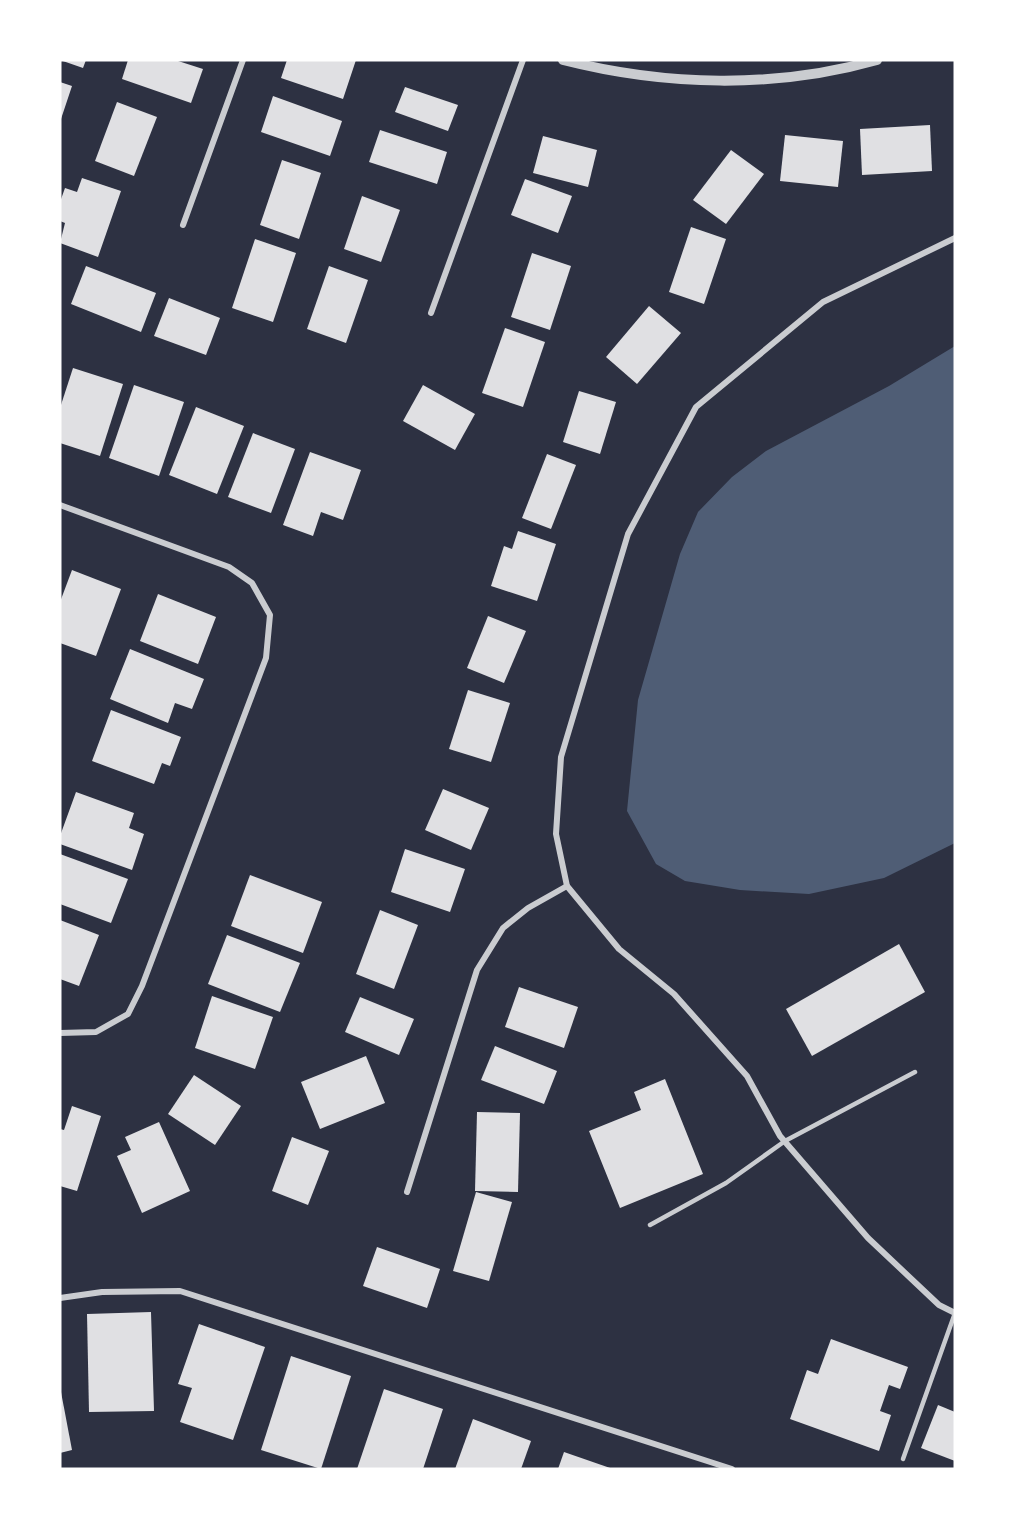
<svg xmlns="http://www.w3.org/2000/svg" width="1015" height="1529" font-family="'Exo 2',sans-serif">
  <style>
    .water { fill: #4f5d75 }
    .building { fill: #e0e0e3 }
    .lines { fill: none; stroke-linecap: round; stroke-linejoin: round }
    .service { stroke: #caccd0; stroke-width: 4.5 }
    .minor { stroke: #caccd0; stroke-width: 6 }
    .tertiary { stroke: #caccd0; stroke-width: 10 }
  </style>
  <rect width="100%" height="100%" fill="#2d3142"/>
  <polygon class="water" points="955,346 955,843 884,878 809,894 740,890 685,881 656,864 627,811 638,700 680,554 698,512 732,477 766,451 889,386"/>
  <g class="building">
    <polygon points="60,60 86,60 83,68"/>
    <polygon points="128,60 175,60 203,69 191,103 122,79"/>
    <polygon points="287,60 356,60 343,99 281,78"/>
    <polygon points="60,82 72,86 60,122"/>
    <polygon points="405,87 458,105 448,131 395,112"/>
    <polygon points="273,96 342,121 330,156 261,132"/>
    <polygon points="117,102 157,117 134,176 95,161"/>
    <polygon points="930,125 932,171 862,175 860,129"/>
    <polygon points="380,130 447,152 437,184 369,162"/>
    <polygon points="785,135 843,141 838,187 780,181"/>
    <polygon points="543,136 597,150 588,187 533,173"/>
    <polygon points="731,150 764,174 726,224 693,200"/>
    <polygon points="282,160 321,173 299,239 260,225"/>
    <polygon points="82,178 121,191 98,257 60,243 65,223 60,221 60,202 65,188 77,192"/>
    <polygon points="525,179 572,196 558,233 511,215"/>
    <polygon points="362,196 400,210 381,262 344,249"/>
    <polygon points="691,227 726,239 704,304 669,292"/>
    <polygon points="255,239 296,253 273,322 232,308"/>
    <polygon points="532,253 571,266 550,330 511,317"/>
    <polygon points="86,266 156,293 141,332 71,304"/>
    <polygon points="329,266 368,280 346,343 307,329"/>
    <polygon points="169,298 220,318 206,355 154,336"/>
    <polygon points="649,306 681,333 637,384 606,357"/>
    <polygon points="505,328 545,342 523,407 482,393"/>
    <polygon points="73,368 123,384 100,456 60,443 60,408"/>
    <polygon points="134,385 184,402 159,476 109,458"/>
    <polygon points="423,385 475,414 455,450 403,421"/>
    <polygon points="579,391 616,402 600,454 563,442"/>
    <polygon points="196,407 244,426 217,494 169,475"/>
    <polygon points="253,433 295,449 271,513 228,497"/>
    <polygon points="310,452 361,470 343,520 321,512 313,536 283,525"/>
    <polygon points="547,454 576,465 551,529 522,518"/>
    <polygon points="518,531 556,544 537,601 491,586 504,546 512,549"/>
    <polygon points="72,570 121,589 96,656 60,643 60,602"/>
    <polygon points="158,594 216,617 198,664 140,641"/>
    <polygon points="488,616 526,631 504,683 467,668"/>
    <polygon points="130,649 204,679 192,709 175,703 168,723 110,699"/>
    <polygon points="468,690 510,703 491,762 449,749"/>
    <polygon points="111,710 181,737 170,766 162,763 154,784 92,761"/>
    <polygon points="443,789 489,808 471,850 425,830"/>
    <polygon points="76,792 134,813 129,828 144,834 132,870 60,844 60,836"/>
    <polygon points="405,849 465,869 450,912 391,892"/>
    <polygon points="60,854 128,879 111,923 60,904"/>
    <polygon points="250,875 322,902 303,953 231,926"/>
    <polygon points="380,910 418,925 394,989 356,974"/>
    <polygon points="60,920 99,935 79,986 60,979"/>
    <polygon points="227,935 300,963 280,1012 208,984"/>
    <polygon points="899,944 925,992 812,1056 786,1009"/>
    <polygon points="519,987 578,1007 564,1048 505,1027"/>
    <polygon points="212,996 273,1017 255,1069 195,1048"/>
    <polygon points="360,997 414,1019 399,1055 345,1032"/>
    <polygon points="495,1046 557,1071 544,1104 481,1080"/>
    <polygon points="366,1056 385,1103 320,1129 301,1082"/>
    <polygon points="194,1075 241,1106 215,1145 168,1114"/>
    <polygon points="665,1079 703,1174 620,1208 589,1131 641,1110 634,1092"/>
    <polygon points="72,1106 101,1116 77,1191 60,1186 60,1129 64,1130"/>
    <polygon points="477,1112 520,1113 518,1192 475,1191"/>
    <polygon points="159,1122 190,1191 142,1213 117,1156 131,1150 125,1137"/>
    <polygon points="292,1137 329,1151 308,1205 272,1191"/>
    <polygon points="476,1192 512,1202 489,1281 453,1271"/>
    <polygon points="377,1247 440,1269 427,1308 363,1286"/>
    <polygon points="151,1312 154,1411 89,1412 87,1314"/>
    <polygon points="199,1324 265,1347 233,1440 180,1422 192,1388 178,1384"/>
    <polygon points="831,1339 908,1367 900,1389 889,1385 880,1411 891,1415 879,1451 790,1419 807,1370 818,1374"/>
    <polygon points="291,1356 351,1376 321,1469 261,1450"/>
    <polygon points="384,1389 443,1409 423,1469 357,1469"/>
    <polygon points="61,1392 72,1450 60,1453 60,1393"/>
    <polygon points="938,1405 955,1412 955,1461 921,1448"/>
    <polygon points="473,1419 531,1441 521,1469 455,1469"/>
    <polygon points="564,1452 613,1469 558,1469"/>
  </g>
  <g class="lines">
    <g class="service">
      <polyline points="650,1225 726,1183 785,1141 915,1072"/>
      <polyline points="903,1459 955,1313"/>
    </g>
    <g class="minor">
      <polyline points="183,225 243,60"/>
      <polyline points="955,238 823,302 696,407 628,534 561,757 556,834 567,886 619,949 674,994 747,1076 780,1136 868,1238 939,1305 955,1313"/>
      <polyline points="431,313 523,60"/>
      <polyline points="60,505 229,567 252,583 270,615 266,658 142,986 128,1014 96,1032 60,1033"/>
      <polyline points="407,1192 477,970 503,928 528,908 567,886"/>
      <polyline points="60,1298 102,1292 180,1291 732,1469"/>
    </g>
    <path class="tertiary" d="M 563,60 C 665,86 775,89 877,60"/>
  </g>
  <rect width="1015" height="1529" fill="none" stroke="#ffffff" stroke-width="123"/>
</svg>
